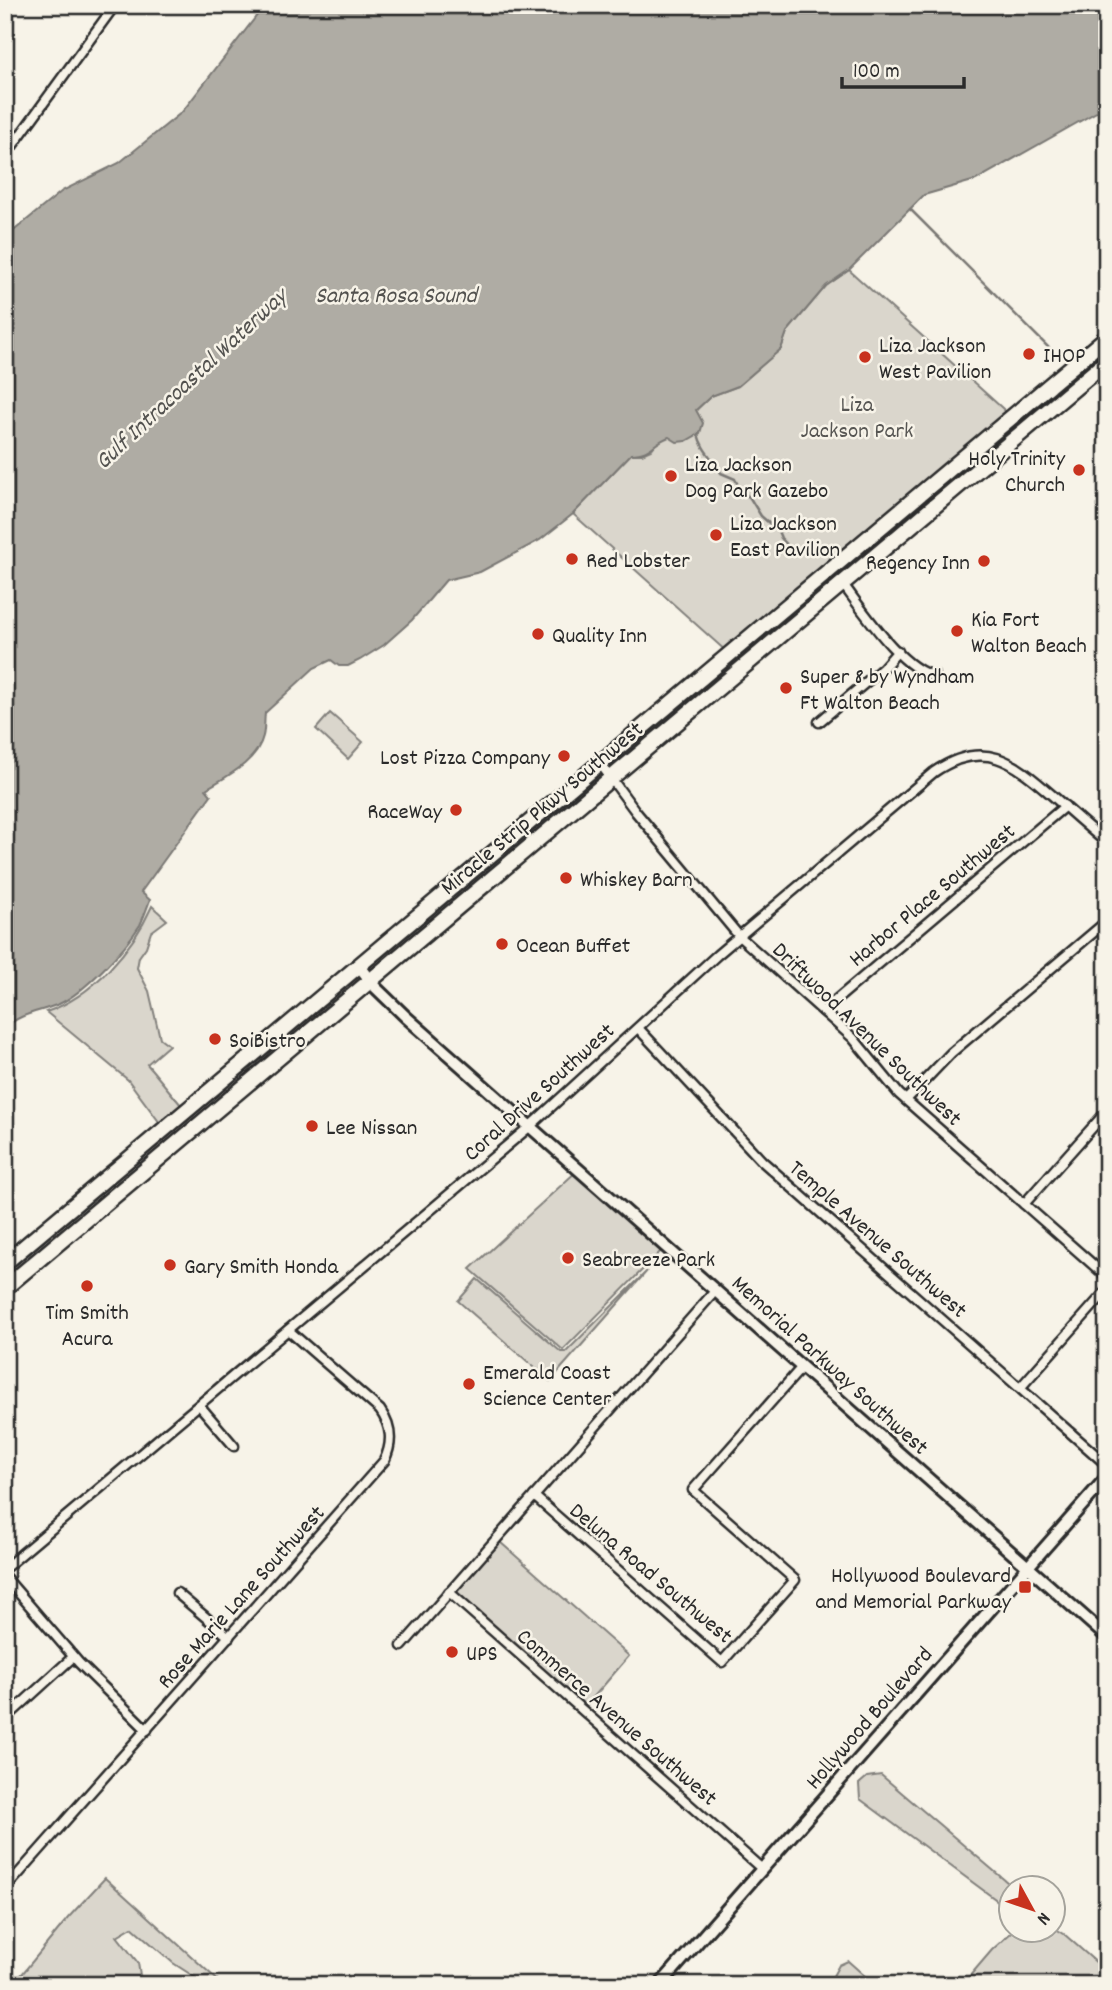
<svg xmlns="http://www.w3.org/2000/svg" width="1112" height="1990" font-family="Dekko,sans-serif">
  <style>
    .green { fill: #dad6cc; stroke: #82807c; stroke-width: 2 }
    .water { fill: #afaca4; stroke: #7a7874; stroke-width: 2 }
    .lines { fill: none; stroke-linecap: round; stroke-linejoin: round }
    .stream { stroke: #7a7874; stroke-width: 2.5 }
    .minor-casing { stroke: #2b2b2b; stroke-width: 13 }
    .tertiary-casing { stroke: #2b2b2b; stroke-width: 16 }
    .trunk-casing { stroke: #2b2b2b; stroke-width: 19 }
    .minor { stroke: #f7f3e8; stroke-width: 8 }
    .tertiary { stroke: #f7f3e8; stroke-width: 10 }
    .trunk { stroke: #f7f3e8; stroke-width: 14 }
    .poi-dot { fill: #c8321e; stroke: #f7f3e8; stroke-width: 2.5 }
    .labels { text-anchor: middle; stroke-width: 5; stroke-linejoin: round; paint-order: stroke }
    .poi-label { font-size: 23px; fill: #2b2b2b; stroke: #f7f3e8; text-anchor: start }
    .park-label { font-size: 23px; fill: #575653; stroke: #f7f3e8 }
    .street-label { font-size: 23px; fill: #2b2b2b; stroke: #f7f3e8 }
    .water-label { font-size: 24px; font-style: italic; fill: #53524f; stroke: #f7f3e8 }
  </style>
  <rect width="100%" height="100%" fill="#f7f3e8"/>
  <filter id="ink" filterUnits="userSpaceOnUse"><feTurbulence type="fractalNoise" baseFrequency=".0143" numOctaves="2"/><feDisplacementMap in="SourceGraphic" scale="14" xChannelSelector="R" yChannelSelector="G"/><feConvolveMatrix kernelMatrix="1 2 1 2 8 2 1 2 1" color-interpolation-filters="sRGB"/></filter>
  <g filter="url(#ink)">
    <g class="green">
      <polygon points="849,270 1012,417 728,653 573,514 631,454 642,454 651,450 659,440 669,436 711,396 738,386 781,349 787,332 826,286"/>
      <polygon points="330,713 363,742 348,759 316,729"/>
      <path d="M 152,906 L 167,920 L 151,932 L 146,947 L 139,957 L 137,968 L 149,991 L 160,1038 L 169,1045 L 147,1064 L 181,1105 L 160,1123 L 128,1080 L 46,1012 C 92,997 133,949 152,906 Z"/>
      <polygon points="579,1169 666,1246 563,1350 470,1269"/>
      <polygon points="647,1271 550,1381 458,1301 477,1279 561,1352 566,1352"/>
      <polygon points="500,1542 629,1656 585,1707 455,1592"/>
      <polygon points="881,1775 1014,1888 1010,1888 1010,1910 860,1799 859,1784 867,1777"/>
      <polygon points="105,1878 223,1985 207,1985 173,1963 132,1927 117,1936 138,1963 141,1982 139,1985 13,1985 68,1918"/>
      <polygon points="1053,1927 1064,1934 1107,1972 1107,1985 962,1985 992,1950 1013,1931 1052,1930"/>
      <polygon points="848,1961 875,1985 831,1985 829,1983 839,1965"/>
    </g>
    <path class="water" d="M 265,5 L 1107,5 L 1107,106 L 976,180 L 924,195 L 849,270 L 826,286 L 787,332 L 781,349 L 738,386 L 711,396 L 696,410 L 703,423 L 700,433 L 686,441 L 677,442 L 669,437 C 652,443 652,454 631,454 L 573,514 L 540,540 L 480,572 L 446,580 L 412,620 L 384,645 L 360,660 L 348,666 L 339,666 L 331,660 L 314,668 L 265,713 C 264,720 265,728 263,736 C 257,762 227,776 206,789 L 211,795 L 141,892 L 150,900 C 147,908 144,917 140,925 C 125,949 85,992 59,1004 C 40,1012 20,1013 5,1028 L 5,238 L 62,191 L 119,163 L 182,112 Z"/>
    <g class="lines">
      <g class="stream">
        <polyline points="910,209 1049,348"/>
        <path d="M 698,434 C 702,451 713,458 721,473 L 735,479 L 740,489 L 750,498 L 761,516 L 778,531 L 781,538 L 794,552"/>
      </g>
      <defs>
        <g id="minor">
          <polyline points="5,156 115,5"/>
          <path d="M 842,583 C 862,609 902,671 935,676"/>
          <polyline points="819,722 883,668 898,651"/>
          <polyline points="599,762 636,812 739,936 853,1038 899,1094 1107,1277"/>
          <polyline points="823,1011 1065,806"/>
          <polyline points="638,1028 762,1161 1107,1465"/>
          <polyline points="906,1100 951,1053 1107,921"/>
          <polyline points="1024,1204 1107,1111"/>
          <polyline points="1020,1388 1107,1290"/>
          <polyline points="199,1405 234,1446"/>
          <polyline points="534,1496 722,1662 795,1580 693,1490 802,1367"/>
          <path d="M 5,1568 L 528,1128 L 717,955 L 934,772 C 984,738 1013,761 1053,796 C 1071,812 1089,828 1107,843"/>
          <polyline points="5,1577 79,1663 147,1730"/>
          <polyline points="449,1592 762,1869"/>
          <polyline points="177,1593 229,1637"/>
          <polyline points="402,1646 716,1290"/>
          <polyline points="5,1719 73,1657"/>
          <path d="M 5,1889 L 384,1461 C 393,1443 392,1427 380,1410 L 288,1330"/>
        </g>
        <g id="tertiary">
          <polyline points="359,966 375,987 406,1017 1107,1637"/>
          <polyline points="660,1985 1107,1477"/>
        </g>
        <g id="trunk">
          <polyline points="5,1263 1107,337"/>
          <polyline points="5,1288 1107,361"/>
        </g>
      </defs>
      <use href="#minor" class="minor-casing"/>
      <use href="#tertiary" class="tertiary-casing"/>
      <use href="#trunk" class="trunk-casing"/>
      <use href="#minor" class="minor"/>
      <use href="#tertiary" class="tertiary"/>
      <use href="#trunk" class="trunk"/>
    </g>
  </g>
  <g class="poi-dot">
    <circle cx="1029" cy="354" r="7"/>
    <circle cx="865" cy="357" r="7"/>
    <circle cx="1079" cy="470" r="7"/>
    <circle cx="671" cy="476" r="7"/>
    <circle cx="716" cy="535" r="7"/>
    <circle cx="572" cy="559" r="7"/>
    <circle cx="984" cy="561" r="7"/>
    <circle cx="957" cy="631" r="7"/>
    <circle cx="538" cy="634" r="7"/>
    <circle cx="786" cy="688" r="7"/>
    <circle cx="564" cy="756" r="7"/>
    <circle cx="456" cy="810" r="7"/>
    <circle cx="566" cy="878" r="7"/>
    <circle cx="502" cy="944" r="7"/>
    <circle cx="215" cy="1039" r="7"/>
    <circle cx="312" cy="1126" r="7"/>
    <circle cx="568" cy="1258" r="7"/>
    <circle cx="170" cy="1265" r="7"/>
    <circle cx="87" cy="1286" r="7"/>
    <circle cx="469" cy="1384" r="7"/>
    <rect x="1018" y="1580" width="14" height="14" rx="3.5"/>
    <circle cx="452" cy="1652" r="7"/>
  </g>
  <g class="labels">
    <g class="poi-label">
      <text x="879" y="352">Liza Jackson<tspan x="879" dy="26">West Pavilion</tspan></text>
      <text x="1043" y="362">IHOP</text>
      <text x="1065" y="465" text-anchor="end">Holy Trinity<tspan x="1065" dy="26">Church</tspan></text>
      <text x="685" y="471">Liza Jackson<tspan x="685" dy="26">Dog Park Gazebo</tspan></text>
      <text x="730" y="530">Liza Jackson<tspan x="730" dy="26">East Pavilion</tspan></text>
      <text x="586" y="567">Red Lobster</text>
      <text x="970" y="569" text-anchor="end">Regency Inn</text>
      <text x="971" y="626">Kia Fort<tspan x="971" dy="26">Walton Beach</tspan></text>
      <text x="552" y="642">Quality Inn</text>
      <text x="800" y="683">Super 8 by Wyndham<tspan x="800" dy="26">Ft Walton Beach</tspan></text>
      <text x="550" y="764" text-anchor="end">Lost Pizza Company</text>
      <text x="442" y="818" text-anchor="end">RaceWay</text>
      <text x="580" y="886">Whiskey Barn</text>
      <text x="516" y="952">Ocean Buffet</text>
      <text x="229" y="1047">SoiBistro</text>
      <text x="326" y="1134">Lee Nissan</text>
      <text x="582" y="1266">Seabreeze Park</text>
      <text x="184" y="1273">Gary Smith Honda</text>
      <text x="87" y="1319" text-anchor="middle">Tim Smith<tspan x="87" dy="26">Acura</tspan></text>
      <text x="483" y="1379">Emerald Coast<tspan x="483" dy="26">Science Center</tspan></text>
      <text x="1011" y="1582" text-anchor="end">Hollywood Boulevard<tspan x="1011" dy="26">and Memorial Parkway</tspan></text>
      <text x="466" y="1660">UPS</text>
    </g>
    <g class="park-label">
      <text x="857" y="411">Liza<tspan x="857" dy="26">Jackson Park</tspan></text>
    </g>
    <g class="street-label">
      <text transform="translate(541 807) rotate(-40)" y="8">Miracle Strip Pkwy Southwest</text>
      <text transform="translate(931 894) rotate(-40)" y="8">Harbor Place Southwest</text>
      <text transform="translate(868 1033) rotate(44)" y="8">Driftwood Avenue Southwest</text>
      <text transform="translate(538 1091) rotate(-42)" y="8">Coral Drive Southwest</text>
      <text transform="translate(879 1238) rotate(41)" y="8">Temple Avenue Southwest</text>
      <text transform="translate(831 1364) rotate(42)" y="8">Memorial Parkway Southwest</text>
      <text transform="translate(652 1572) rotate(40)" y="8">Deluna Road Southwest</text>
      <text transform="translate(240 1596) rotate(-48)" y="8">Rose Marie Lane Southwest</text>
      <text transform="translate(618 1716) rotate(41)" y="8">Commerce Avenue Southwest</text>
      <text transform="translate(868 1717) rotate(-49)" y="8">Hollywood Boulevard</text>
    </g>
    <g class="water-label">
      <text x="396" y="302">Santa Rosa Sound</text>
      <text transform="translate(190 378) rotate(-43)" y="8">Gulf Intracoastal Waterway</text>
    </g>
  </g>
  <rect width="1112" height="1990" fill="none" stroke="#f7f3e8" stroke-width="28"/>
  <rect x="14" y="14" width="1084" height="1962" fill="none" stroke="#2b2b2b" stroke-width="2.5" filter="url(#ink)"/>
  <g transform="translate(1032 1909) rotate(130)"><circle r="33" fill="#f7f3e8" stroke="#a5a39c" stroke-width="2"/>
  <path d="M0-5L12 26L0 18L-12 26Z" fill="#c8321e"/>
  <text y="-10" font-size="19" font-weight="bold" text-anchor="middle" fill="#2b2b2b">N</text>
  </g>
  <path d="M842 77v10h122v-10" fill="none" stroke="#2b2b2b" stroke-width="3.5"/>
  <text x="853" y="77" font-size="21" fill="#2b2b2b" stroke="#f7f3e8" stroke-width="5" paint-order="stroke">100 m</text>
</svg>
